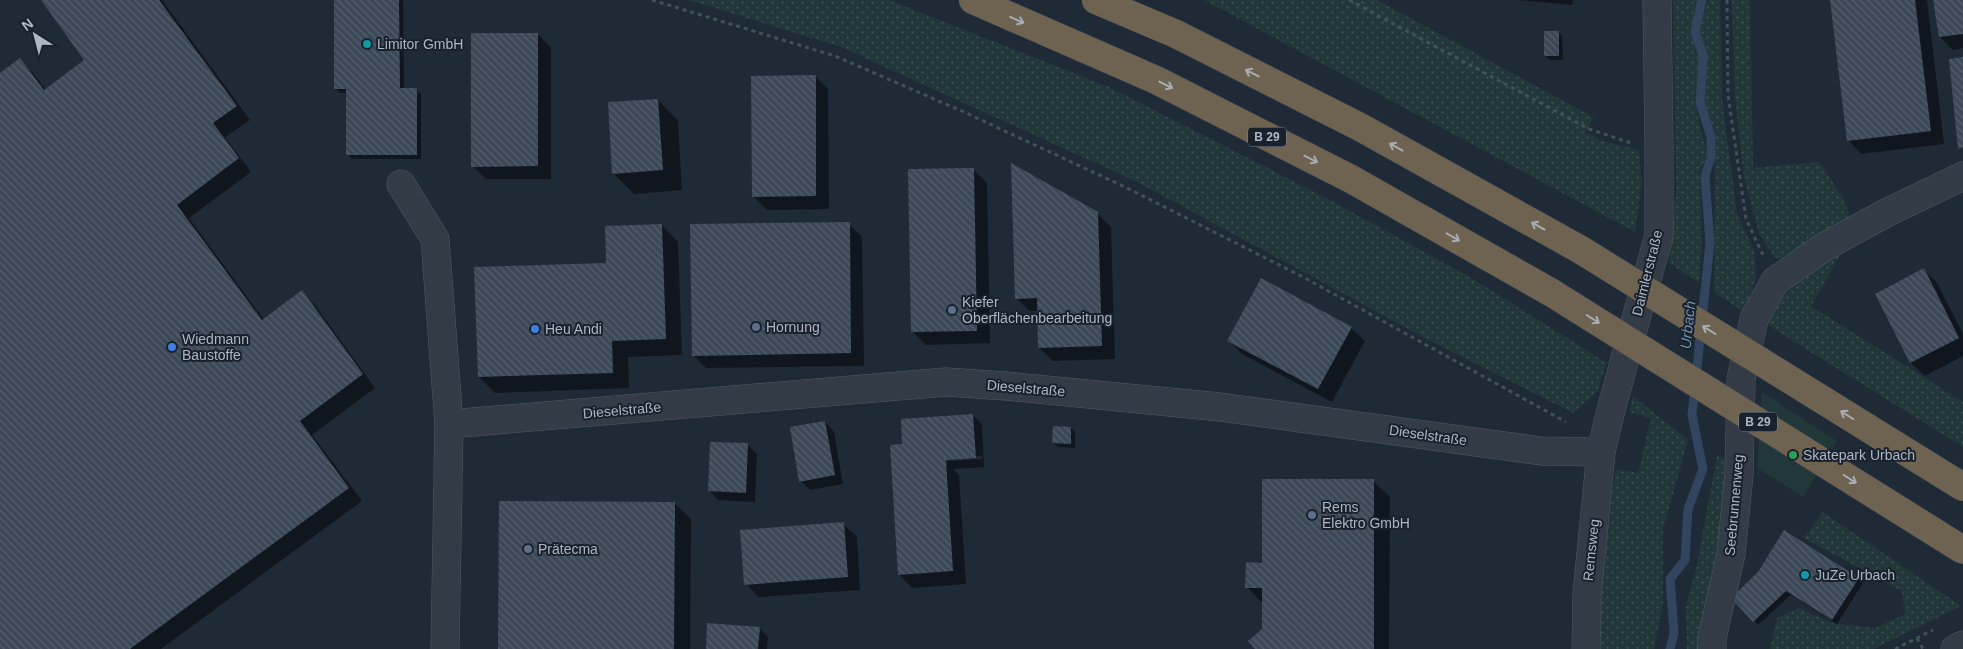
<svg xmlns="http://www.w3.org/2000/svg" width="1963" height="649" font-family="Arial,sans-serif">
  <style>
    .grass { fill: url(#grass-dots) }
    .park { fill: #223739 }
    .shadow { fill: #0007; fill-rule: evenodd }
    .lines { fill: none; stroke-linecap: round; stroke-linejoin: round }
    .stream { stroke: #32455f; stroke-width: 9 }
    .building { fill: url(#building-back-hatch) }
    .street-casing { stroke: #505965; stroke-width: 29 }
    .highway-casing { stroke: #3d4652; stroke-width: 29 }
    .path { stroke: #3f5355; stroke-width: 3; stroke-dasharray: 4 4; stroke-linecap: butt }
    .street { stroke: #333b47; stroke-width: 28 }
    .highway { stroke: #6e6250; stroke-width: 28 }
    .highway-bridge-casing { stroke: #3d4652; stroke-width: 29; stroke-linecap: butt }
    .highway-bridge { stroke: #6e6250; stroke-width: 28 }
    .oneway { stroke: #a7aeb8 }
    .culture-dot { fill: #0f9aa8; stroke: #18212c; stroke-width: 2 }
    .service-dot { fill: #5c6f8a; stroke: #18212c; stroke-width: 2 }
    .shop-dot { fill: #3f7fe0; stroke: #18212c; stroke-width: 2 }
    .leisure-dot { fill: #2e9e5b; stroke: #18212c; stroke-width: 2 }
    .labels { text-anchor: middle; stroke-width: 4; stroke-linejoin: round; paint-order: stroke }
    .shield { fill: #18212c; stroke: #808996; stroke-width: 1 }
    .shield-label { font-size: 12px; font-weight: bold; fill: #adb6c4 }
    .poi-label { font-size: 14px; fill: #adb6c4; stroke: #18212c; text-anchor: start }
    .street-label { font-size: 14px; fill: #adb6c4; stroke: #18212c }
    .water-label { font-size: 15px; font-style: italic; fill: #748dad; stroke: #18212c }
  </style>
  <defs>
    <pattern id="grass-dots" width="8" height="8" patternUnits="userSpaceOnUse" patternTransform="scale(1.25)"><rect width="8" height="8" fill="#223739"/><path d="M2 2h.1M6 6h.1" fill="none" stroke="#3f5254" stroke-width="1.8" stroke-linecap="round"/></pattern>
    <pattern id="building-back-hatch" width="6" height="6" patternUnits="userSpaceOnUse" patternTransform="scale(1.25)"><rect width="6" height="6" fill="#3b4857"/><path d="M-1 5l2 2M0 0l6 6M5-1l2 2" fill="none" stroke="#55606e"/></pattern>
  </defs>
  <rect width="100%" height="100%" fill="#1f2a37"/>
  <g class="grass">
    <polygon points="688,0 889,0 1109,87 1328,199 1470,277 1607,363 1597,392 1573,413 1427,339 1137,182 841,47"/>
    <polygon points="1204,0 1377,0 1593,117 1586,132 1602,141 1639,150 1642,184 1635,232"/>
    <polygon points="1673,0 1699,0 1691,32 1699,53 1695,104 1707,155 1700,171 1702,246 1699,283 1668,262 1676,194"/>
    <polygon points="1708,0 1720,0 1722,99 1737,214 1754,250 1756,280 1744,312 1714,292 1715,132 1702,102 1705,48 1699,32"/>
    <polygon points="1732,0 1750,0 1753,168 1819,162 1845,201 1851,221 1792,258 1775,258 1759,234 1744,178 1735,99"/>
    <polygon points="1848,242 1811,306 1963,402 1963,447 1763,322 1774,298"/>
    <path d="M 1633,396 L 1688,440 L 1663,530 L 1663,605 L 1654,649 L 1598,649 C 1598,589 1607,528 1616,469 L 1638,473 L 1651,418 L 1629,412 Z"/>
    <polygon points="1717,456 1731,461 1725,540 1700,649 1687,649 1686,607 1697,565"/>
    <polygon points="1823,512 1961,606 1874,649 1770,649 1777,618 1799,608 1832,623 1875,628 1905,614 1902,591 1804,538"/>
  </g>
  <polygon class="park" points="1762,392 1837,441 1803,497 1757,468"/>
  <g class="shadow">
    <polygon points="42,0 162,0 250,120 225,137 251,172 189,218 264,320 301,292 315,305 375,388 312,435 362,501 161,649 0,649 0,74 20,60 33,73 46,90 86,60"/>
    <polygon points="335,0 403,0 404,90 416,90 421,94 421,159 352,159 347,154 347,93 340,93 335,88"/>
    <polygon points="1518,0 1573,0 1572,5"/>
    <polygon points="1832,0 1927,0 1944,144 1861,154 1848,140"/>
    <polygon points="1934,0 1963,0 1963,48 1953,50 1940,37"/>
    <polygon points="1558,32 1562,36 1563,60 1550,60 1545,56"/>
    <polygon points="538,34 551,48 551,179 486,179 473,166"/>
    <polygon points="815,76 828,89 829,209 767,210 753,196"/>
    <polygon points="658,100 678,121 682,190 634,194 613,173"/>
    <polygon points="974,170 987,183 990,343 926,345 912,331"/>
    <polygon points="1097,213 1111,227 1115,359 1053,361 1039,348 1038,311 1030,311 1016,298"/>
    <polygon points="849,224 862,237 864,366 706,368 693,355"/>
    <polygon points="662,225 678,242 682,355 628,357 629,388 495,393 479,377 608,264"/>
    <polygon points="1924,270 1937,283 1963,334 1963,356 1925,376 1911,363 1876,294"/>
    <polygon points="1261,280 1351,328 1365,341 1332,402 1242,354 1229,340"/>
    <path d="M 973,415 L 982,425 L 984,467 L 953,469 L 959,475 L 966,584 L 912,588 L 899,574 L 904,447 ZM 982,456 L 982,459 L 915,463 L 915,460 Z"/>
    <polygon points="825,422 834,432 843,484 810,490 801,481"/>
    <polygon points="1071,428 1075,432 1075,448 1058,447 1054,443"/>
    <polygon points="748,445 757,454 755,502 718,500 709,490"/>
    <polygon points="1373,481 1390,497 1389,649 1257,649 1263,630 1263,604 1247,587 1263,564"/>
    <polygon points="674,503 691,519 690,649 499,649"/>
    <polygon points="843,524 857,537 860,590 759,597 746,584"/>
    <polygon points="1858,579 1863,583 1837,624 1791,595 1758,625 1732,598"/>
    <polygon points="759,628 768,637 767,649 707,649"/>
  </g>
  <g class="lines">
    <polyline class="stream" points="1670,649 1674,633 1670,579 1685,560 1688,509 1703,469 1692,415 1710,243 1705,176 1711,157 1711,137 1700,103 1703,55 1695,32 1702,0"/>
  </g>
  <g class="building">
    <polygon points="41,0 159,0 237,106 213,123 239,158 177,205 262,320 302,290 363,374 300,421 349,488 130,649 0,649 0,73 20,58 44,90 84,60"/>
    <polygon points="334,0 399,0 400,88 417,88 417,155 346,155 346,89 334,89"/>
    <polygon points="1830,0 1915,0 1931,131 1847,141"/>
    <polygon points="1933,0 1963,0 1963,34 1939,37"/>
    <rect x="1544" y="31" width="15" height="25"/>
    <polygon points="471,33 538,33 538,166 471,167"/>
    <polygon points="1963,57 1963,147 1958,149 1949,59"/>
    <polygon points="816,75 816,196 752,197 751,76"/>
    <polygon points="658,99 663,170 612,174 608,102"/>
    <polygon points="1011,163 1098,212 1102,346 1038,348 1037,298 1015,299"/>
    <polygon points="974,168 977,331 911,332 908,169"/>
    <polygon points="850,222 851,353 692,356 690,224"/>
    <polygon points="662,224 666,339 612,341 613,373 478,377 474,267 606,263 605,226"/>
    <polygon points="1924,268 1959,338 1910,363 1875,294"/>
    <polygon points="1261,278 1352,327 1318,389 1227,341"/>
    <polygon points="973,414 976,458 946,460 953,571 898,575 890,445 902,444 901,419"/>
    <polygon points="825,421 835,475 799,482 790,427"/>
    <polygon points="1053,426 1071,427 1071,444 1052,443"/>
    <polygon points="710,442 748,443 746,493 708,491"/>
    <polygon points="1262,479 1374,479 1374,649 1255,649 1248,641 1262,629 1262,588 1245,588 1246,562 1262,563"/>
    <polygon points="499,501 675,502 674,649 498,649"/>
    <polygon points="844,522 848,577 744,585 740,530"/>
    <polygon points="1784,530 1859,578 1832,620 1786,591 1753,622 1731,598 1758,572"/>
    <polygon points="707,623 760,627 758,649 706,649"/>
  </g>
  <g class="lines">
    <defs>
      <g id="street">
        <polyline points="401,184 435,239 449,424 445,649"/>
        <polyline points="449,424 946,382 1006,386 1220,407 1541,451 1601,452"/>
        <polyline points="1586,649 1587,594 1601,452 1611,410 1659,235 1659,145 1657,0"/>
        <polyline points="1712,649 1712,638 1731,554 1739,474 1741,379 1754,319 1775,281 1824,247 1886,213 1963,176"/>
        <polyline points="1955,649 1963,645"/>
      </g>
      <g id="highway">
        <polyline points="973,0 1156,80 1351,179 1552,293"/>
        <polyline points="1096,0 1176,34 1360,127 1581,250"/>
      </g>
    </defs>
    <use href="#street" class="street-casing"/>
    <use href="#highway" class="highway-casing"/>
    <g class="path">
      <polyline points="652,0 835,56 964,112 1125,187 1303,277 1566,422"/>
      <polyline points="1349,0 1589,129 1631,143"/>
      <polyline points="1727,0 1728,95 1746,219 1763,255"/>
      <polyline points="1917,638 1923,649"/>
      <polyline points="1895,649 1933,630"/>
    </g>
    <use href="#street" class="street"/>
    <use href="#highway" class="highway"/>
    <defs>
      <g id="highway-bridge">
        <polyline points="1581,250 1963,487"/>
        <polyline points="1552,293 1963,550"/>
      </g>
    </defs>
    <use href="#highway-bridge" class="highway-bridge-casing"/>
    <use href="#highway-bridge" class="highway-bridge"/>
  </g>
  <defs><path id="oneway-shaft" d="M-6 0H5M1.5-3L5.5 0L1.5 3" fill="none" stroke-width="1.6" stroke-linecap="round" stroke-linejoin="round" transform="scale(1.25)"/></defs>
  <g class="oneway">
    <use href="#oneway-shaft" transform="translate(1017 20) rotate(24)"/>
    <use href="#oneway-shaft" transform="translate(1252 73) rotate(-153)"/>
    <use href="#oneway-shaft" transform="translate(1166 85) rotate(27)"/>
    <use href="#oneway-shaft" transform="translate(1396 147) rotate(-151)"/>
    <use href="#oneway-shaft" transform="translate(1311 159) rotate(27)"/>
    <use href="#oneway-shaft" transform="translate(1538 226) rotate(-151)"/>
    <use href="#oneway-shaft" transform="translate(1453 237) rotate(30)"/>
    <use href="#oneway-shaft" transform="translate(1593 319) rotate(32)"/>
    <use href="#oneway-shaft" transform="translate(1709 330) rotate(-148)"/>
    <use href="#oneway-shaft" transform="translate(1847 415) rotate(-148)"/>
    <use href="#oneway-shaft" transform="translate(1850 479) rotate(32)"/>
  </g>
  <g class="culture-dot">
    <circle cx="367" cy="44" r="5"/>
    <circle cx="1805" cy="575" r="5"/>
  </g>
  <g class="service-dot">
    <circle cx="952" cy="310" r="5"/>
    <circle cx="756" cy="327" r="5"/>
    <circle cx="1312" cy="515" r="5"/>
    <circle cx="528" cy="549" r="5"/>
  </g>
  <g class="shop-dot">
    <circle cx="535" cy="329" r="5"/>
    <circle cx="172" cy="347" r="5"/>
  </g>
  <circle class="leisure-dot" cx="1793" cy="455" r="5"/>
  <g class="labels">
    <g class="shield">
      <rect x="1248" y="127.5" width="38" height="19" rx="4"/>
      <rect x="1739" y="412.5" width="38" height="19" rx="4"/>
    </g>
    <g class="shield-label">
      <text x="1267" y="141">B 29</text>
      <text x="1758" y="426">B 29</text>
    </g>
    <g class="poi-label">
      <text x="377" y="49">Limitor GmbH</text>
      <text x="962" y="307">Kiefer<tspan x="962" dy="16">Oberflächenbearbeitung</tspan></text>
      <text x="766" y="332">Hornung</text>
      <text x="545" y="334">Heu Andi</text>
      <text x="182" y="344">Wiedmann<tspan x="182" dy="16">Baustoffe</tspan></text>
      <text x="1803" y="460">Skatepark Urbach</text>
      <text x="1322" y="512">Rems<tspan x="1322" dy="16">Elektro GmbH</tspan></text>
      <text x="538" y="554">Prätecma</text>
      <text x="1815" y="580">JuZe Urbach</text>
    </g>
    <g class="street-label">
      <text transform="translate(1647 273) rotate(-76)" y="5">Daimlerstraße</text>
      <text transform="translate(1026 388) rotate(5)" y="5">Dieselstraße</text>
      <text transform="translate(622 410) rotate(-5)" y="5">Dieselstraße</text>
      <text transform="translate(1428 435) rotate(8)" y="5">Dieselstraße</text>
      <text transform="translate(1734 505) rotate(-85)" y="5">Seebrunnenweg</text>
      <text transform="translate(1591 550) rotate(-84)" y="5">Remsweg</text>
    </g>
    <g class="water-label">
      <text transform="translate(1688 325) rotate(-84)" y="5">Urbach</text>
    </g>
  </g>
  <g transform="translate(35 35) rotate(324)" stroke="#18212c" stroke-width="4" paint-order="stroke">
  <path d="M0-4L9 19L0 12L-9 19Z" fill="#adb6c4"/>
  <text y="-8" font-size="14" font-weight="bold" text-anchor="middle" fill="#adb6c4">N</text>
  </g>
</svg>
